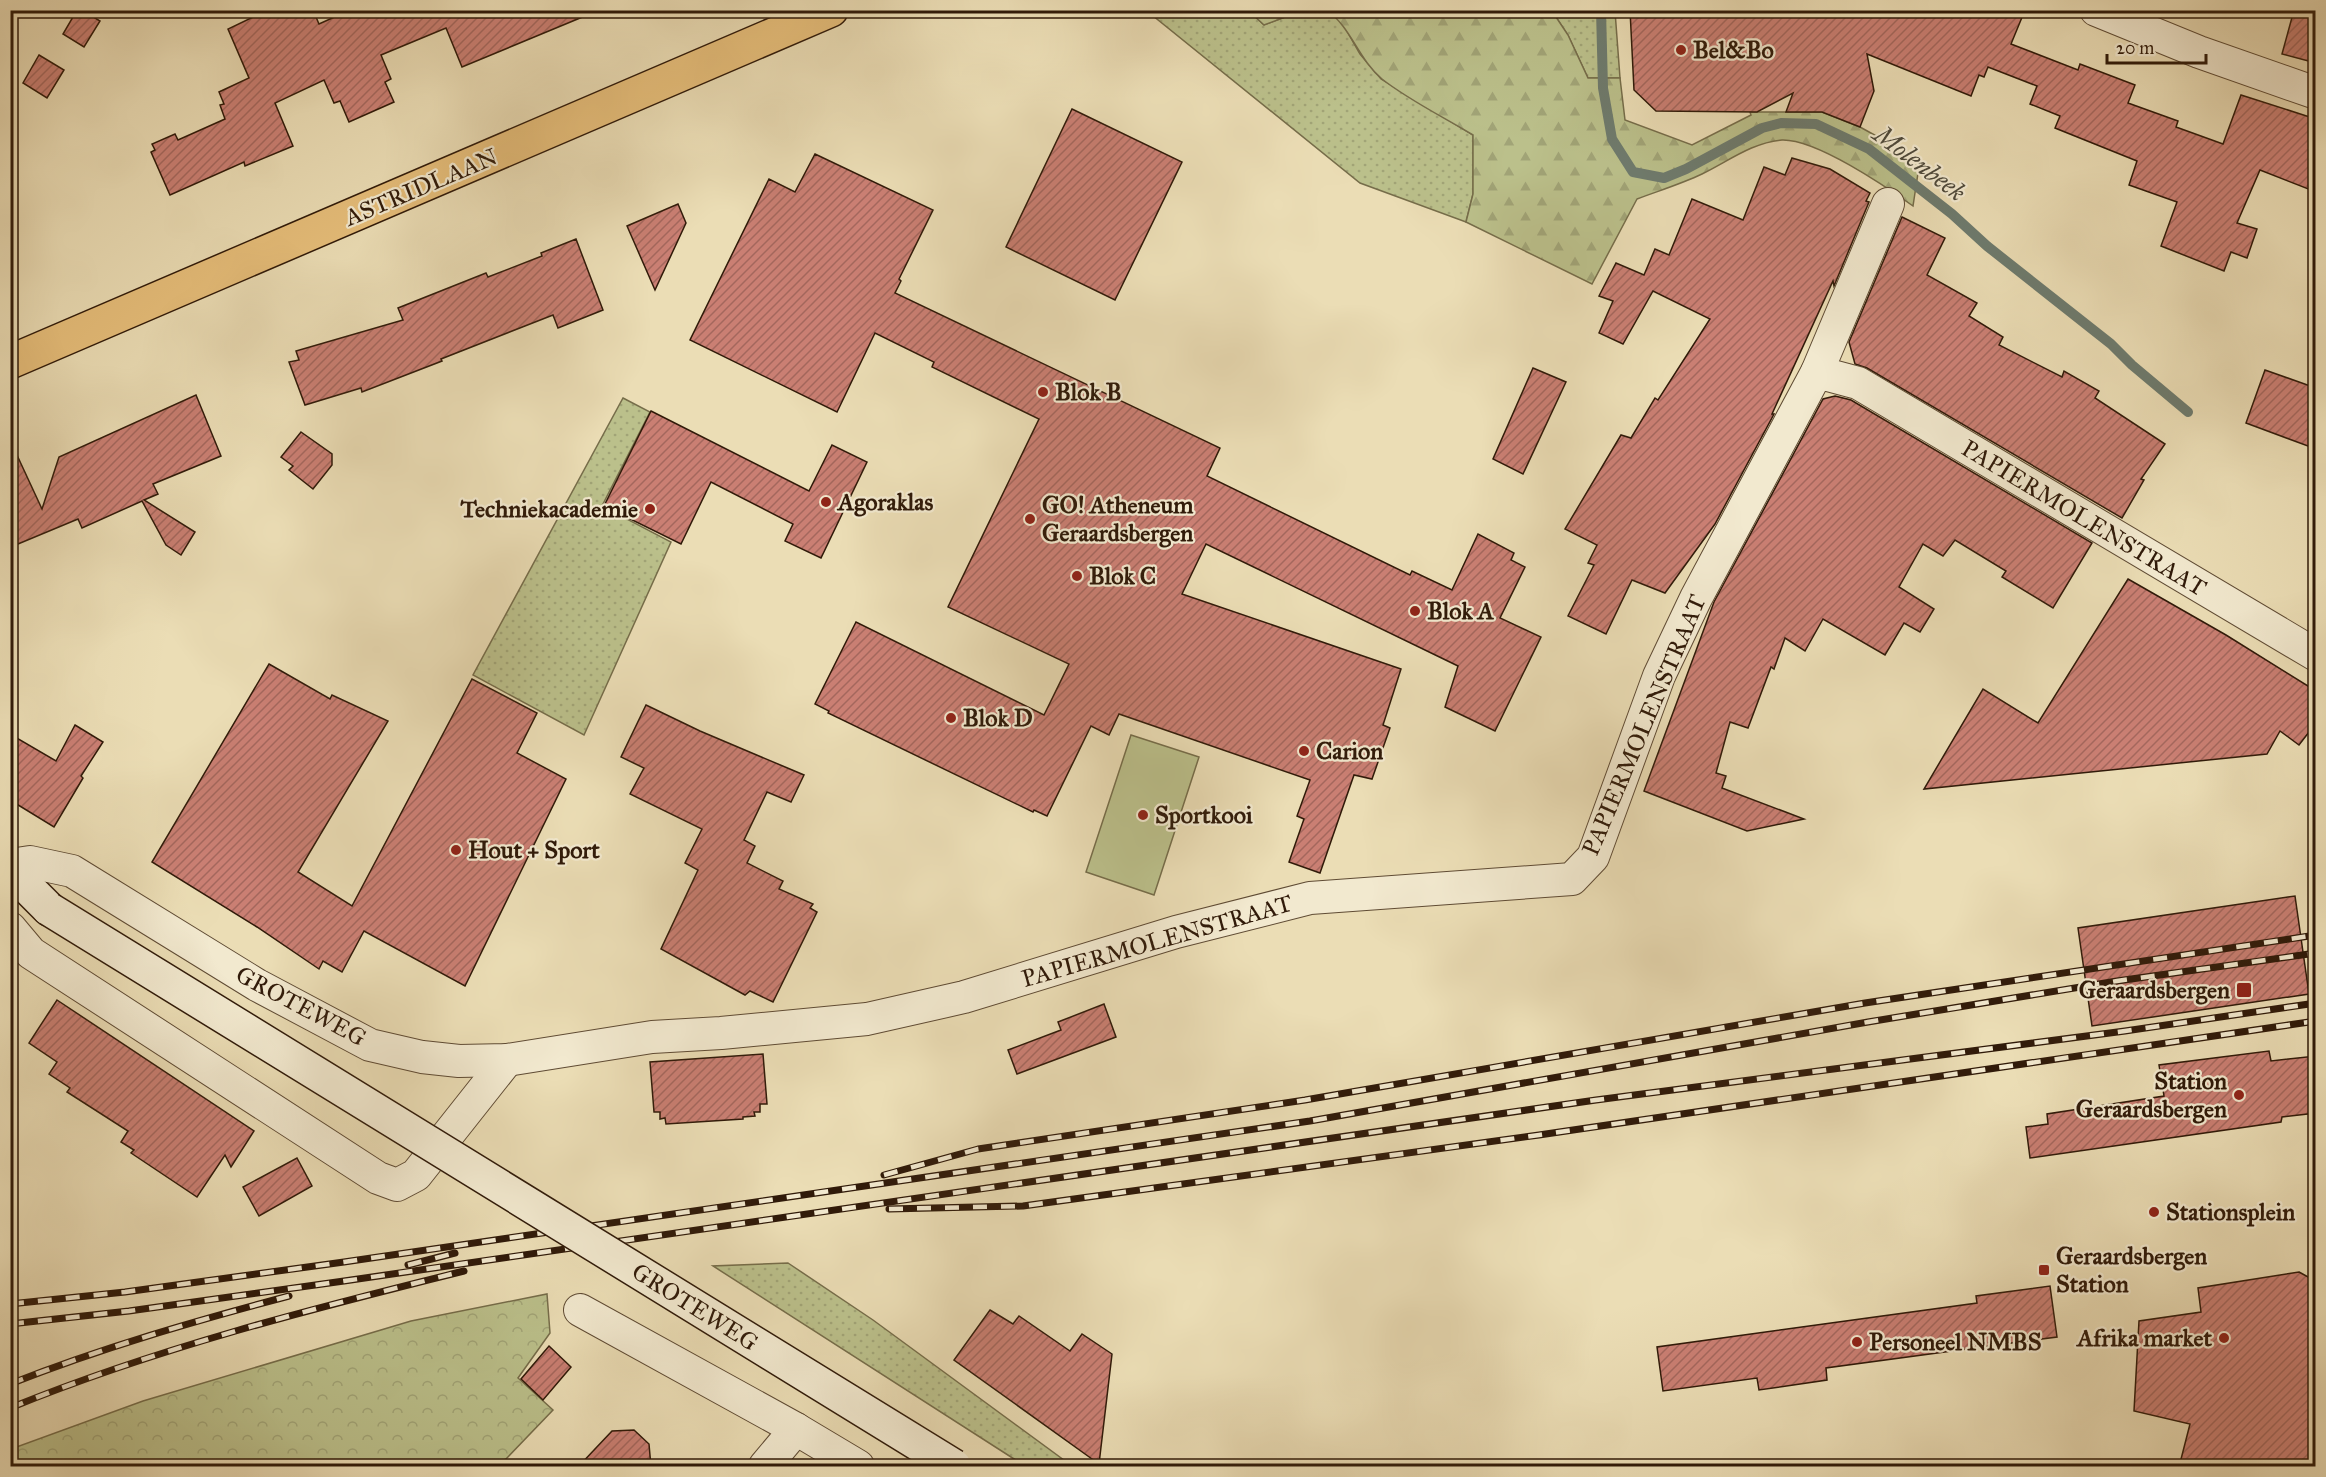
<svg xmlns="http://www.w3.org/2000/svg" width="2326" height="1477" font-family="'IM FELL Great Primer',serif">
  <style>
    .grass { fill: url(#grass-dots); stroke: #766d4a; stroke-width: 1.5 }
    .forest { fill: url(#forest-firs); stroke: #766d4a; stroke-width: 1.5 }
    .park { fill: url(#park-crowns); stroke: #766d4a; stroke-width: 1.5 }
    .pitch { fill: #bbc08b; stroke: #766d4a; stroke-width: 1.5 }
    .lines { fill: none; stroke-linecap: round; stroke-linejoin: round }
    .stream { stroke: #6e7b6e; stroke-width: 10 }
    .building { fill: url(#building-hatch); stroke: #301a09; stroke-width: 1.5 }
    .minor-casing { stroke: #5f4b34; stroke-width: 34 }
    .secondary-casing { stroke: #301a09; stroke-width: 36 }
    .primary-casing { stroke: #301a09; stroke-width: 36 }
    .minor { stroke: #f2e9cf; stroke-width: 32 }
    .secondary { stroke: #f2e9cf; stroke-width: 33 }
    .primary { stroke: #e6be7a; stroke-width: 33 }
    .rail-casing { stroke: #301a09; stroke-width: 7 }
    .rail { stroke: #f2e9cf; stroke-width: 4.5; stroke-dasharray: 14; stroke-linecap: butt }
    .secondary-bridge-casing { stroke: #301a09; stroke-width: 36; stroke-linecap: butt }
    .secondary-bridge { stroke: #f2e9cf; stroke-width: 33 }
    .poi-dot { fill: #8f2418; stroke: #f2e9cf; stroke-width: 2 }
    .labels { text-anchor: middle; stroke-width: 4.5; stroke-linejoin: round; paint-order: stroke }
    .poi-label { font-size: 24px; font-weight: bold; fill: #301a09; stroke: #f2e9cf; text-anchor: start }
    .street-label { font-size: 24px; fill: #301a09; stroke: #f2e9cf }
    .water-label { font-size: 26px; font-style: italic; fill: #4f4a3b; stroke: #f2e9cf }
  </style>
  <defs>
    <pattern id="grass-dots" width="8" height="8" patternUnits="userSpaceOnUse" patternTransform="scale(1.5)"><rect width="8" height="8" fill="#bbc08b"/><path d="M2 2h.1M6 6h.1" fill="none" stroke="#a1a477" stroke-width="1.8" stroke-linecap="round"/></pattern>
    <pattern id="forest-firs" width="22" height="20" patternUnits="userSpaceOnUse" patternTransform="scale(1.5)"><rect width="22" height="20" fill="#bbc08b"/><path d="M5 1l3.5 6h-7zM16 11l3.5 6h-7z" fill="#a1a477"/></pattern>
    <pattern id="park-crowns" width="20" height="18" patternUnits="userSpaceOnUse" patternTransform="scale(1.5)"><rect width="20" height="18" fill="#bbc08b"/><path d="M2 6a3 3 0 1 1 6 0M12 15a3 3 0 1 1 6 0" fill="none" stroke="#a1a477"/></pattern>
    <pattern id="building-hatch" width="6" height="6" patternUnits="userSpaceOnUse" patternTransform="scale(1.5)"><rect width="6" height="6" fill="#ca7f73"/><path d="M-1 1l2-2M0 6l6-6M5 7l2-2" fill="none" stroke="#a4675d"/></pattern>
  </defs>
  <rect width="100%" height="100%" fill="#ebddb5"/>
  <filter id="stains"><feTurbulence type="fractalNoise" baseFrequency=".00333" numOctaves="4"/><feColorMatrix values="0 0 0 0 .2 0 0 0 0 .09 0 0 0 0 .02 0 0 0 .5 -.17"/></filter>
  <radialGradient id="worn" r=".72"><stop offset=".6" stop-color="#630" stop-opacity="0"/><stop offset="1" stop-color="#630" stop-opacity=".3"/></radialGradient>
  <g class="grass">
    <polygon points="1147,11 1249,11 1264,25 1288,16 1289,11 1328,11 1340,19 1360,54 1381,79 1473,135 1473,194 1466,222 1360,183"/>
    <polygon points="1552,11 1615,11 1620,78 1588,78 1568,35"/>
    <polygon points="623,398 650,412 602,506 671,542 584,735 473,675"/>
    <polygon points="788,1263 873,1320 1072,1466 1025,1466 713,1266"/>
  </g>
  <g class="forest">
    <polygon points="1249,11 1289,11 1288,16 1264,25"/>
    <path d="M 1328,11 L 1552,11 L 1568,35 L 1588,78 L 1620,78 L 1625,120 L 1692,145 L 1751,115 L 1750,112 L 1822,112 L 1860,127 L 1920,160 L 1913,206 C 1885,186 1816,139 1782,140 C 1753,142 1727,162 1702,174 C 1681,184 1658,191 1637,199 L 1592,284 L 1466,222 L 1473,194 L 1473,135 C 1445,118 1407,99 1382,79 C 1359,60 1351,28 1328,11 Z"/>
  </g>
  <polygon class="park" points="547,1294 550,1333 518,1378 553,1410 506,1459 492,1466 11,1466 11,1449 143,1401 411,1321"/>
  <polygon class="pitch" points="1131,735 1199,757 1154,895 1086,872"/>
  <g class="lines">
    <polyline class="stream" points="1601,10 1603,88 1612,139 1633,172 1664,178 1686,169 1762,128 1781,123 1816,124 1869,149 1952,214 1987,246 2111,344 2132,365 2188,412"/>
  </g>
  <g class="building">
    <polygon points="77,10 82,10 100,21 84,47 63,34"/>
    <polygon points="268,10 313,10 319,24 350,10 597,11 462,67 446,28 381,55 391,79 385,82 394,102 349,122 340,101 334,103 324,80 275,103 293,146 245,166 244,162 170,195 151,152 155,150 152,144 175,134 178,140 225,119 220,105 224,104 219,92 249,78 228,29"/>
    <polygon points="1630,10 2025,10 2011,44 2078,70 2080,64 2135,85 2128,103 2178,121 2176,127 2223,144 2241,95 2316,119 2316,192 2260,170 2237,223 2257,229 2247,258 2231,252 2224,271 2161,246 2177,202 2129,185 2137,161 2055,128 2060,116 2030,104 2037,86 1988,67 1984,77 1979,75 1971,96 1867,54 1874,91 1860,127 1822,112 1786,112 1793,93 1757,112 1656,111 1634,90"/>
    <polygon points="2294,10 2316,10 2316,63 2282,54"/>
    <polygon points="39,55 64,70 47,98 23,83"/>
    <polygon points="1072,109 1182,162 1115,300 1006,247"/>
    <polygon points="815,154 933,210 899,279 901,281 895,293 1220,448 1207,476 1410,575 1412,571 1452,590 1478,534 1514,553 1511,560 1525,567 1500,618 1541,637 1495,731 1445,707 1458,666 1206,544 1182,594 1401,669 1383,725 1390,728 1372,779 1354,775 1320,873 1289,862 1304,819 1297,816 1310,780 1119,714 1109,735 1091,726 1047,816 1034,810 1033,812 828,713 829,711 815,704 856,622 1044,715 1069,664 948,607 1039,419 932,367 934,362 875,333 837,412 690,340 769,179 795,192"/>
    <polygon points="1792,158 1830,169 1870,193 1866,201 1869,202 1834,286 1833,281 1772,414 1774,414 1715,524 1665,593 1632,580 1606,634 1568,616 1594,565 1588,563 1597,545 1565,529 1621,435 1631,438 1655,398 1658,400 1710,319 1653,291 1623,344 1599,333 1613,301 1599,296 1616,263 1644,275 1655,249 1669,255 1692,199 1743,220 1764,167 1785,175"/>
    <polygon points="678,204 686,223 655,290 627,226"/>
    <polygon points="1902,217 1945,238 1927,275 1977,303 1969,316 2003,337 1999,345 2062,377 2064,371 2099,391 2095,398 2165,444 2141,479 2144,480 2122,518 1867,368 1855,364 1849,342"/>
    <polygon points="576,239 603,310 558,328 553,315 441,359 442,361 362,392 361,388 305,405 289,362 299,360 296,351 403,320 398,308 486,273 488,277 542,256 541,253"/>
    <polygon points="1533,368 1566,382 1523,474 1493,459"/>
    <polygon points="2265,370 2316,388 2316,449 2246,423"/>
    <polygon points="196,395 221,456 153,484 158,494 144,500 195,532 181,555 166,545 142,501 82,528 78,519 18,544 10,527 10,440 42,509 59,457"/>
    <polygon points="1835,396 1851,400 2092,543 2053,608 2002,577 2006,571 1955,540 1943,556 1923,544 1899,587 1934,609 1920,632 1904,623 1885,655 1823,619 1805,651 1785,638 1774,669 1771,667 1748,728 1730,722 1716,773 1726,776 1722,788 1804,819 1747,831 1644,791 1714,602 1823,399"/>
    <polygon points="651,411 809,491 832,445 867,462 821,558 785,541 793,524 711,482 681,544 604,506"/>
    <polygon points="301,432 332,454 332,465 313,489 289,470 293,466 281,457"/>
    <polygon points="2128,579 2226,635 2316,691 2316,723 2299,745 2280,731 2267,754 1924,789 1983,689 2038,723"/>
    <polygon points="269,664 330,699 332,695 388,721 298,872 352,906 472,679 537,713 517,753 566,779 465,986 364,931 342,972 323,961 319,969 257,927 152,862"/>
    <polygon points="646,705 700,731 804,775 791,802 767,792 744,840 755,846 747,863 783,881 779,889 813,904 810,908 817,912 773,1002 750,991 745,995 661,949 698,870 685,863 702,829 630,794 644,768 621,757"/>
    <polygon points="75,725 103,742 81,776 83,778 54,827 10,800 10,734 56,761"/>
    <polygon points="2295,896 2309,994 2092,1026 2078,928"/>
    <polygon points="57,1000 254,1131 231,1167 225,1155 197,1197 131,1153 134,1150 121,1142 128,1131 67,1092 70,1088 49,1074 57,1062 29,1043"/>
    <polygon points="1104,1004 1116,1037 1017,1074 1008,1050 1061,1030 1058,1022"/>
    <polygon points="2269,1051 2271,1061 2316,1056 2316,1113 2282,1117 2281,1122 2030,1158 2026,1127 2048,1124 2047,1114 2164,1096 2159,1065"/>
    <polygon points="763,1054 767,1104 760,1104 760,1112 754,1112 755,1116 743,1117 743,1119 666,1124 665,1118 660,1119 660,1112 654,1112 650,1062"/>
    <polygon points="297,1158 312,1186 259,1216 243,1187"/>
    <polygon points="2299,1272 2310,1278 2316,1298 2316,1467 2179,1467 2190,1424 2134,1411 2139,1321 2201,1312 2198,1288"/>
    <polygon points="2050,1286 2057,1337 1826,1368 1827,1380 1759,1390 1757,1378 1663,1391 1657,1347 1977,1303 1976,1296"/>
    <polygon points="990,1310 1013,1324 1019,1316 1070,1351 1082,1334 1112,1354 1099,1464 954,1360"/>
    <polygon points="549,1346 571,1367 543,1400 521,1379"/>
    <polygon points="634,1430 649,1444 651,1467 578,1467 612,1431"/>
  </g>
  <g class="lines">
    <defs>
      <g id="minor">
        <polyline points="2096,10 2199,52 2316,93"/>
        <polyline points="1817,372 1888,204"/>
        <polyline points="10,865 30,862 72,871 257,985 370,1045 422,1057 459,1061 507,1060 652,1037 721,1033 867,1019 964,997 1176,932 1310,898 1572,879 1593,857 1659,676 1696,598 1817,372 1858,383 2316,655"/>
        <polyline points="10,928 31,953 378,1178 397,1185 416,1175 507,1060"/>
        <polyline points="580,1310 796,1429 858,1466"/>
        <polyline points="765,1466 796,1429"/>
      </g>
      <polyline id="secondary" points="10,870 49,909"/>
      <polyline id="primary" points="10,362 831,10"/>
    </defs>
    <use href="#minor" class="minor-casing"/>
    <use href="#secondary" class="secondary-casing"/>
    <use href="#primary" class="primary-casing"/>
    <use href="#minor" class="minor"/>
    <use href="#secondary" class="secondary"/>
    <use href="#primary" class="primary"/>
    <defs>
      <g id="rail">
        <polyline points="884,1175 978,1149 1305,1100 1865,1003 2316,935"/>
        <polyline points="889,1209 1023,1206 1539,1135 2316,1021"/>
        <polyline points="408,1265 455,1253"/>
        <polyline points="10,1304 125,1292 344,1262 1310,1121 1868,1022 2117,981 2316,953"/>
        <polyline points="10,1324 129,1311 344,1281 1596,1100 2125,1031 2316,1003"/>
        <path d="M 10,1384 C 101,1348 195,1321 289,1296"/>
        <path d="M 10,1408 C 157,1348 311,1309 464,1271"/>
      </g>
    </defs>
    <use href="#rail" class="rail-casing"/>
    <use href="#rail" class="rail"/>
    <defs>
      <polyline id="secondary-bridge" points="49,909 954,1466"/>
    </defs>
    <use href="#secondary-bridge" class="secondary-bridge-casing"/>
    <use href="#secondary-bridge" class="secondary-bridge"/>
  </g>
  <g class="poi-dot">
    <circle cx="1681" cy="50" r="6"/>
    <circle cx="1043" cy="392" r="6"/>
    <circle cx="826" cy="502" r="6"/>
    <circle cx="650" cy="509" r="6"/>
    <circle cx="1030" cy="519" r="6"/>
    <circle cx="1077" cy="576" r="6"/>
    <circle cx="1415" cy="611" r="6"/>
    <circle cx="951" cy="718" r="6"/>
    <circle cx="1304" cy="751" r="6"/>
    <circle cx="1143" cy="815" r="6"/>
    <circle cx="456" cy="850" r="6"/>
    <rect x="2236" y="982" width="16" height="16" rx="3"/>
    <circle cx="2239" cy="1095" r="6"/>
    <circle cx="2154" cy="1212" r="6"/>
    <rect x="2038" y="1264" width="12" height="12" rx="3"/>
    <circle cx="2224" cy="1338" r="6"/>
    <circle cx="1857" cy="1342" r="6"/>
  </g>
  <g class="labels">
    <g class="poi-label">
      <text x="1693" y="58">Bel&amp;Bo</text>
      <text x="1055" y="400">Blok B</text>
      <text x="838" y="510">Agoraklas</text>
      <text x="1042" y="513">GO! Atheneum<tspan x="1042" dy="28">Geraardsbergen</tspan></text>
      <text x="638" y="517" text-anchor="end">Techniekacademie</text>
      <text x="1089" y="584">Blok C</text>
      <text x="1427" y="619">Blok A</text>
      <text x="963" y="726">Blok D</text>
      <text x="1316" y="759">Carion</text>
      <text x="1155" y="823">Sportkooi</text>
      <text x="468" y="858">Hout + Sport</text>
      <text x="2230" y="998" text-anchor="end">Geraardsbergen</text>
      <text x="2227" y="1089" text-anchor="end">Station<tspan x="2227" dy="28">Geraardsbergen</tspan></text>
      <text x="2166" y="1220">Stationsplein</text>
      <text x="2056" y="1264">Geraardsbergen<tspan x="2056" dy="28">Station</tspan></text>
      <text x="2212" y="1346" text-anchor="end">Afrika market</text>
      <text x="1869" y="1350">Personeel NMBS</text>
    </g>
    <g class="street-label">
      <text transform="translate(421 187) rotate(-23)" y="8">ASTRIDLAAN</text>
      <text transform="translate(2084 518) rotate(31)" y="8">PAPIERMOLENSTRAAT</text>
      <text transform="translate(1644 725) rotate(-67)" y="8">PAPIERMOLENSTRAAT</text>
      <text transform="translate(1157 941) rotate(-16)" y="8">PAPIERMOLENSTRAAT</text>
      <text transform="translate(301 1006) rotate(28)" y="8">GROTEWEG</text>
      <text transform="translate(695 1307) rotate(32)" y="8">GROTEWEG</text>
    </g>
    <g class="water-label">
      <text transform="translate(1920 163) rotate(37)" y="9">Molenbeek</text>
    </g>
  </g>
  <rect width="2326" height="1477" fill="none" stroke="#ebddb5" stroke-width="36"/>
  <rect x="12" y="12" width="2302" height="1453" fill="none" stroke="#301a09" stroke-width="3"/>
  <rect x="18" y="18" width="2290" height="1441" fill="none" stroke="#301a09" stroke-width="1.5"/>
  <path d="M2107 54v9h99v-9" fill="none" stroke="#301a09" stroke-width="3"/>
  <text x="2116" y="54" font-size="18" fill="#301a09" stroke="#f2e9cf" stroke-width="4.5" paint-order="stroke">20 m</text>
  <rect width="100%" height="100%" filter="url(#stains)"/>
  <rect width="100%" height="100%" fill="url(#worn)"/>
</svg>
